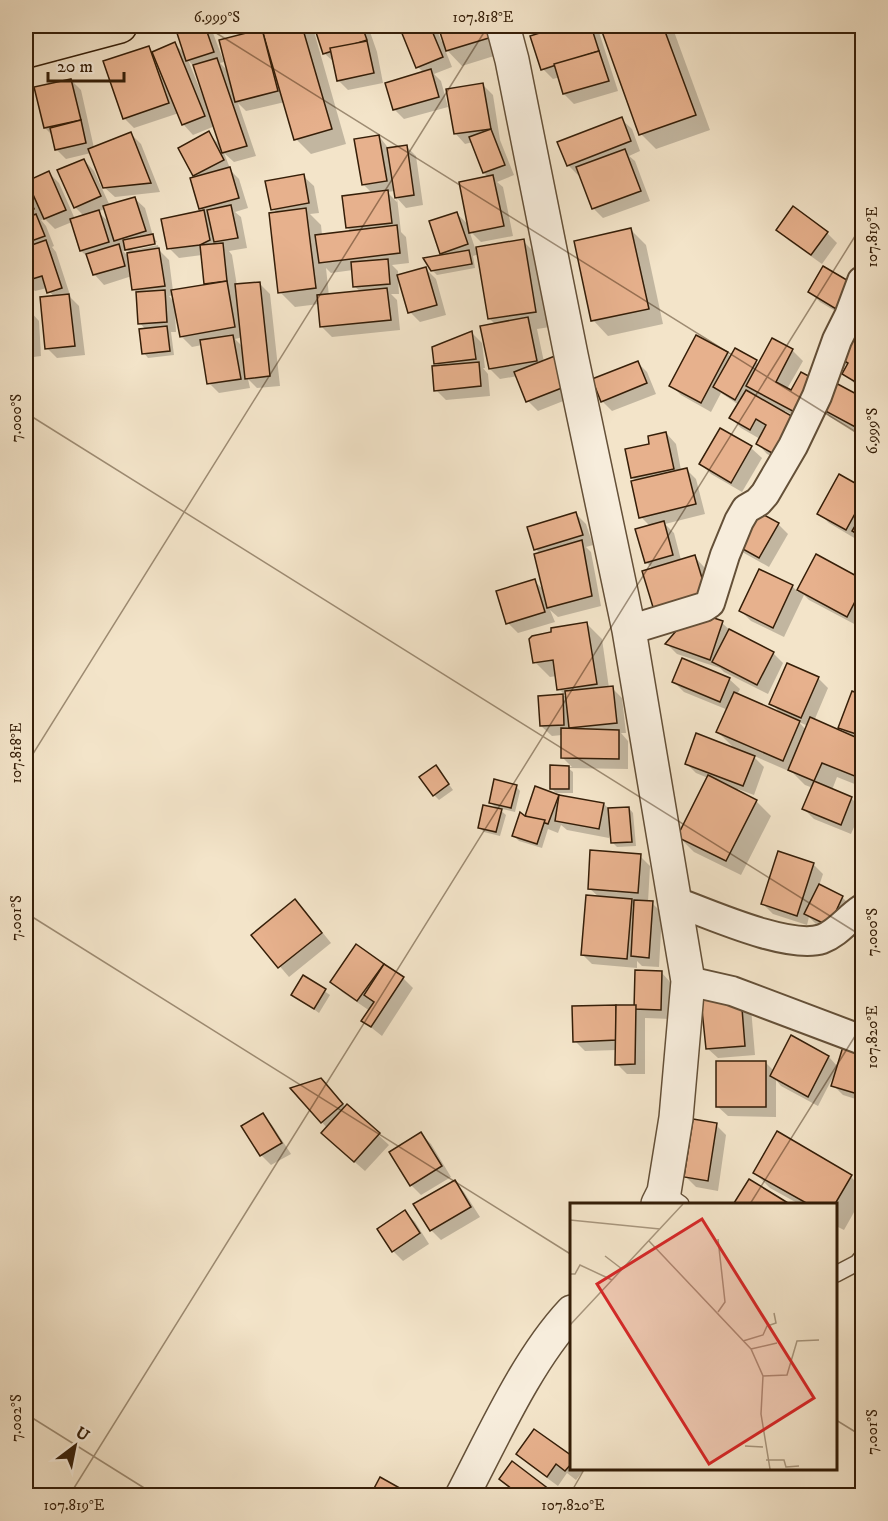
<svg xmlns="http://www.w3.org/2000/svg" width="888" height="1521" font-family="'IM FELL DW Pica',serif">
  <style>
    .shadow { fill: #0003; fill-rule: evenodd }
    .building { fill: #e7b18d; stroke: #351e08; stroke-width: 1.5 }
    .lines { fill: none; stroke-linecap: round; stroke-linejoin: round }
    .service-casing { stroke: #645038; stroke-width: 18 }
    .minor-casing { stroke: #645038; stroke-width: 32 }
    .tertiary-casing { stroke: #645038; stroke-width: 36 }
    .primary-casing { stroke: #351e08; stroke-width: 36 }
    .service { stroke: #f7eddc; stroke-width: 15 }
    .minor { stroke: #f7eddc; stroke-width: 28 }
    .tertiary { stroke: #f7eddc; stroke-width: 33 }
    .primary { stroke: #f3e4c9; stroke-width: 33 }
    .ticks { fill: none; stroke: #351e08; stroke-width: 1.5; stroke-opacity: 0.45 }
    .inset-road { fill: none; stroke: #a7957c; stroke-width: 1.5 }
    .view { fill: #d62828; fill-opacity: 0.15; stroke: #d62828; stroke-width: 3 }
    .inset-edge { fill: none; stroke: #351e08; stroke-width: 3 }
    .neatline { fill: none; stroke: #351e08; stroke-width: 2 }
    .ticks-label { font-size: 15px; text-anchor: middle; fill: #351e08 }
  </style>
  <rect width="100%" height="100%" fill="#f3e4c9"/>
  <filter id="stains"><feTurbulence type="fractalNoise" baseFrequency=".00333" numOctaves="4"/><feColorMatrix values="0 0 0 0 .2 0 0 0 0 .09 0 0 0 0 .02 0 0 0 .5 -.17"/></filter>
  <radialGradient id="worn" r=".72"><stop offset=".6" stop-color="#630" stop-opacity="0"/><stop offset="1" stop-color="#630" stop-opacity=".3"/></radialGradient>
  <g class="shadow">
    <path d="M 195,26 L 206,26 L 213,33 L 224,62 L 220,63 L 229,72 L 261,31 L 266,35 L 263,26 L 311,26 L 313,28 L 346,144 L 311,154 L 296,139 L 285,102 L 246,111 L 238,103 L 256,156 L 234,162 L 224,153 L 231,171 L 239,179 L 248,208 L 235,212 L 241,217 L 247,248 L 229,251 L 232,255 L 237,286 L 260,284 L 270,294 L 280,386 L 257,388 L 248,379 L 250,388 L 219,393 L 209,383 L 202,345 L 192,347 L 182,337 L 177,312 L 175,312 L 176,332 L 171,332 L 174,355 L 148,358 L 144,353 L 146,330 L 140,323 L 138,294 L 134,289 L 132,276 L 104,285 L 94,274 L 89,258 L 81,251 L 72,222 L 55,229 L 45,219 L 41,220 L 46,226 L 54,246 L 52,247 L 56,252 L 71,298 L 79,306 L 85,355 L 57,358 L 47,348 L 54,297 L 47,288 L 35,291 L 26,282 L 26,181 L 27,186 L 26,187 L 35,197 L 49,173 L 59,183 L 75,219 L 84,216 L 75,207 L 84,160 L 94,171 L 110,206 L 134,198 L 145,208 L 153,236 L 157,242 L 139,246 L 132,249 L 133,250 L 158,245 L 159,250 L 169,260 L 173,291 L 206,285 L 202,255 L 179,258 L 169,248 L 204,212 L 201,208 L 197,178 L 194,175 L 208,133 L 222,147 L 215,126 L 193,135 L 183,124 L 179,113 L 134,128 L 124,118 L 148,48 L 153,53 L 175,44 L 186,55 L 178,31 ZM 188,60 L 195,68 L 205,96 L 203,97 ZM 106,208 L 110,223 L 98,212 ZM 127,250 L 131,254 L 129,257 L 123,251 ZM 174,295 L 175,303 L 169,296 ZM 243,337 L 244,348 L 235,339 Z"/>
    <polygon points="316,26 368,26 377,52 383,83 348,90 338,80 335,63 324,53"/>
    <polygon points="401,26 435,26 442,42 444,41 439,26 509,26 516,49 462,66 444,47 452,67 434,74 441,81 448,107 404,119 394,109 424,73 418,67"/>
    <polygon points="548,26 594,26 598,29 618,91 574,104 564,94 560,77 553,79 543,69 553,30"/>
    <polygon points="601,26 672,26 710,130 656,149 641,134"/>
    <polygon points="71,80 81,90 94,148 131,134 141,144 160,192 115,197 104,187 91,153 66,159 56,149 53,136 45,128"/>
    <polygon points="483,85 493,95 500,140 514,175 497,182 503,187 513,236 481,242 469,230 475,248 523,241 538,256 550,327 537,329 544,362 581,394 538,411 528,401 518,376 500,379 490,369 496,325 489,318 479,254 473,256 475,268 437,275 432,270 444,256 441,253 456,213 470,226 489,178 484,173 473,142 465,144 455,133"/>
    <polygon points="621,119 632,129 640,151 629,156 635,161 650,201 603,218 593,208 580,174 578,175 568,165"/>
    <path d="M 379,136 L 389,149 L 406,146 L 416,156 L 423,205 L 406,208 L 397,198 L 401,232 L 406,237 L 409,263 L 392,265 L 398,271 L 398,276 L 425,268 L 436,279 L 446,315 L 420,322 L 410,312 L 398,277 L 399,294 L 391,294 L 397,300 L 400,330 L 332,337 L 322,327 L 319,304 L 295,307 L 280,292 L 277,213 L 273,209 L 303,176 L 314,186 L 319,213 L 310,214 L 321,225 L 322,235 L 351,232 L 347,227 L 373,194 L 363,184 ZM 395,191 L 397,202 L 387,192 ZM 326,268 L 331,273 L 353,270 L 354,286 L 361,292 L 329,296 Z"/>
    <polygon points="631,230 646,245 663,324 608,336 593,320"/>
    <polygon points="778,230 827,233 837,243 822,264 788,240"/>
    <polygon points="810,292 862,294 852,321 820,302"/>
    <polygon points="29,310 39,321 41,356 26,358 26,311"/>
    <polygon points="850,328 862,336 862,389 854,383 844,373 848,366 835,354"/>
    <polygon points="472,333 482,343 485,368 483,368 488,374 490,396 446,400 436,390 440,367 436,363"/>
    <polygon points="773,340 793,351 803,361 787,389 792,392 819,383 833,383 862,399 862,435 830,417 821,408 812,425 785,411 784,413 792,467 767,454 757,443 760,439 741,428 731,418 739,405 721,393 711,412 681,395 671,385 727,353 731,357 736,350 760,365"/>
    <polygon points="637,362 647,372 656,394 612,411 602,401"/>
    <polygon points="720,430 751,448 762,458 742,492 711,474 701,464"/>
    <polygon points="666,433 676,444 681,470 686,469 696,479 705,514 665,524 674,533 681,560 694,556 704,567 718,611 703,616 722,623 731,631 773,653 783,663 768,694 724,672 720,668 677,654 667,644 687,621 653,569 646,562 650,526 641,517 636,481 632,477 651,446"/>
    <polygon points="840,476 862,489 862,539 859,535 856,539 829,523 819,513"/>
    <polygon points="576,514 586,524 593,545 586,547 591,552 601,606 558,617 550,610 555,622 518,633 508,623 534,581 544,590 540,554 536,549"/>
    <polygon points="778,524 788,534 769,567 744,553 733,543"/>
    <polygon points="817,556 862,580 862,617 858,626 809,600 804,595 784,637 751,621 741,611 759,571 793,587 798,592"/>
    <polygon points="587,624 602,639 609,688 612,688 622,698 626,733 621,733 628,741 628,769 568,768 573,772 573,793 556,793 552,789 552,767 572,767 562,757 562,735 552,736 541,726 540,697 566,696 559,689 557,676 550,677 535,662"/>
    <path d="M 818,678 L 828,688 L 814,721 L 848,735 L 840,727 L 852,693 L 862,696 L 862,787 L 837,777 L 832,790 L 852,799 L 862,809 L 851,834 L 814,819 L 804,809 L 813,788 L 805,785 L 793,773 L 752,755 L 764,767 L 754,795 L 738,789 L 737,791 L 756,801 L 771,816 L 741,875 L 694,852 L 679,837 L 708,778 L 696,773 L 686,763 L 737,751 L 718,732 L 728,710 L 684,692 L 674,682 L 729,679 L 740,689 L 737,695 L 782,715 L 771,703 ZM 799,722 L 808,726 L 806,730 Z"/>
    <polygon points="440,772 453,790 439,800 434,795"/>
    <polygon points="516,786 520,791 515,812 498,808 506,815 500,836 484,832 479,827 498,810 490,802"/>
    <polygon points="536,788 560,797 604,804 609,809 629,808 633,813 636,846 617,847 613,843 611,830 609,838 567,830 561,825 558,833 548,829 542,848 519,841 514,836 521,814 526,817"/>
    <polygon points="640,856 650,866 648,902 652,903 662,913 659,967 642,966 637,961 637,968 592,964 582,954 599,897 589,888"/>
    <polygon points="813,864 823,874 819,886 842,897 852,907 839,935 816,924 809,917 807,925 773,914 763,904"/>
    <polygon points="305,911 331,943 289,977 253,935"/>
    <polygon points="357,946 403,978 413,988 382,1036 363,1021 370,1011 342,992 332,982"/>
    <polygon points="661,972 671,983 671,1019 645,1018 645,1074 627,1074 617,1064 617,1050 585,1051 575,1041 635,1007"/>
    <polygon points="304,977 330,995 319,1013 293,994"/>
    <polygon points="703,1001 751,1008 755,1055 718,1058 707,1048"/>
    <polygon points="862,1047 862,1101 843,1095 833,1085 834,1075 818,1106 781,1086 776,1080 776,1117 728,1116 717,1106 766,1063 774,1071 829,1057 838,1067"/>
    <polygon points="293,1089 331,1090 346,1108 347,1106 389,1145 365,1171 333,1143 327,1128"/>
    <polygon points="262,1114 272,1125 291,1154 271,1165 261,1155"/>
    <polygon points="716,1125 726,1135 718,1191 696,1187 686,1177"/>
    <polygon points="421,1134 431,1144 451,1177 421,1195 411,1185"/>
    <polygon points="778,1134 851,1177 862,1188 862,1198 844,1230 836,1226 836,1204 799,1204 770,1188 755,1173"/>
    <polygon points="454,1181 464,1192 480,1217 441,1240 431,1230"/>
    <polygon points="750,1181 787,1204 737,1204 736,1203"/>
    <polygon points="405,1212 415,1222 429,1244 403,1261 393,1251 379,1230"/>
    <polygon points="518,1454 572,1458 572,1468 584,1470 576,1480 567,1473 558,1486 528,1464"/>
  </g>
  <g class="building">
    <polygon points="190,26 205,26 214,52 186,61 176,30"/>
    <polygon points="261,26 302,26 332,129 294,140"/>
    <polygon points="314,26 362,26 367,40 323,54"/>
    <polygon points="399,26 430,26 443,57 416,68"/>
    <polygon points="438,26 499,26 502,34 446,51"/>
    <polygon points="562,26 591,26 599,51 541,70 530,36"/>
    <polygon points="600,26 663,26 696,115 639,135"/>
    <polygon points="262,29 278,91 235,102 219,40"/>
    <polygon points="367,41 374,73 337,81 330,48"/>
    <polygon points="175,42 205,116 182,125 152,52"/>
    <polygon points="149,46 169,103 123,119 103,61"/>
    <polygon points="599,51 609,81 563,94 554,64"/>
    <polygon points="217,58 247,146 222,153 193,65"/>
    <polygon points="431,69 439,97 393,110 385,83"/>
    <polygon points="71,79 81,120 44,128 34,87"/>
    <polygon points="483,83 491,129 454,134 446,89"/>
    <polygon points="622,117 631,141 567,166 557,142"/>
    <polygon points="81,120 86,143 55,150 50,128"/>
    <polygon points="491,129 505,165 483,173 469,137"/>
    <polygon points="209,131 224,160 193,176 178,148"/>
    <polygon points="131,132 151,183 103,188 88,149"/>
    <polygon points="379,135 387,181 362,185 354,139"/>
    <polygon points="407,145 414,195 395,198 387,148"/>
    <polygon points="625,149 641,191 592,209 576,167"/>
    <polygon points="84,159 101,196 74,208 57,170"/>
    <polygon points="230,167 239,198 199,209 190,178"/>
    <polygon points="49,171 66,210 44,219 27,181"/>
    <polygon points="304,174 309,203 271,210 265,181"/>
    <polygon points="493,175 504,226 469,233 459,182"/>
    <polygon points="26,190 34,209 26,213"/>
    <polygon points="388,190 392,223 346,228 342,196"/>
    <polygon points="135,197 146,231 114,241 103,206"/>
    <polygon points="231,205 238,238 214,242 207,210"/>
    <polygon points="793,206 828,232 811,255 776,230"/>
    <polygon points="306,208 316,288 278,293 269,213"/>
    <polygon points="99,210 109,242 80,251 70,219"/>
    <polygon points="204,210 210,240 200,245 167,249 161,219"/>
    <polygon points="457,212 468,244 440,254 429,221"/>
    <polygon points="36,214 45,236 26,243 26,218"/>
    <polygon points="397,225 400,253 319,263 315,235"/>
    <polygon points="631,228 649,309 591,321 574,241"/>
    <polygon points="153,234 155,244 125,250 123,240"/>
    <polygon points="524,239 536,312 488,319 476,247"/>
    <polygon points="46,240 62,288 47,293 42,276 26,281 26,247"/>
    <polygon points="223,243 227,281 204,284 200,245"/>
    <polygon points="119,244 125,266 93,275 86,254"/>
    <polygon points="159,248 165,286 132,290 127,253"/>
    <polygon points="469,250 472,264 431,271 423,258"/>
    <polygon points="388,259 390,284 353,287 351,262"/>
    <polygon points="823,266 857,286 841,312 808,292"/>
    <polygon points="426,267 437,305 408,313 397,275"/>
    <polygon points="227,281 235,327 180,337 171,290"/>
    <polygon points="260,282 270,376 245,379 235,284"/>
    <polygon points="387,288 391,320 320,327 317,295"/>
    <polygon points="165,290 167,322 138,324 136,292"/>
    <polygon points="69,294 75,346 45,349 40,297"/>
    <polygon points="26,309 30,309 32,346 26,347"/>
    <polygon points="528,317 537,361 489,369 480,326"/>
    <polygon points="167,326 170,351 142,354 139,329"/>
    <polygon points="849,326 862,334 862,386 842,374 848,363 833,354"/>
    <polygon points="472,331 476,359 434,364 432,347"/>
    <polygon points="233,335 241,379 207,384 200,340"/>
    <polygon points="696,335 728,352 701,403 669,386"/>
    <polygon points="772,338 793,349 776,382 791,390 801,372 820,382 802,416 746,386"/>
    <polygon points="735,348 757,360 735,400 713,387"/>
    <polygon points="560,354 572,384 526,402 514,372"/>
    <polygon points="638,361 647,383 601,402 592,379"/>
    <polygon points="479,362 481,386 434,391 432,366"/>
    <polygon points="832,381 862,397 862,422 859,429 818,407"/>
    <polygon points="746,390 802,422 781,458 756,444 766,425 756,419 750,430 729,418"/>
    <polygon points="720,428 752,446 731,483 699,464"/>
    <polygon points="666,432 674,469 631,478 625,449 649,444 648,436"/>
    <polygon points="687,468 696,504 639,518 631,481"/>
    <polygon points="839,474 862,487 862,501 846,530 817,514"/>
    <polygon points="751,508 779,523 759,558 732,543"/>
    <polygon points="576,512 583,535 534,550 527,527"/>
    <polygon points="862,514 862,537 852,531"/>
    <polygon points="664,521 673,555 645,563 635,529"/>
    <polygon points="582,540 592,596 547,608 534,554"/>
    <polygon points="816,554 862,579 862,588 847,617 797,590"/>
    <polygon points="695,555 709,601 656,617 642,571"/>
    <polygon points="759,569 793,585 773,628 739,611"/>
    <polygon points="535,579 545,612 506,624 496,591"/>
    <polygon points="693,611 723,621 710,660 665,644"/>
    <polygon points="587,622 597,684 557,690 553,660 533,663 529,639 532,636 551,632 551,628"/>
    <polygon points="729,629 774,652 757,685 712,662"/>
    <polygon points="682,658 730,678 720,702 672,682"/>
    <polygon points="787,663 819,677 801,718 769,704"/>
    <polygon points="613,686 617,723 569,728 565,691"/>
    <polygon points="852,691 862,695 862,736 838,728"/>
    <polygon points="734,692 800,721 783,761 716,732"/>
    <polygon points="563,694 564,725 540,726 538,696"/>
    <polygon points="810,717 862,740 862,779 822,763 814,781 788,770"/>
    <polygon points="561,728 619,730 619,759 561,758"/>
    <polygon points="696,733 755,756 743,786 685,764"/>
    <polygon points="436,765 449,784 433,796 419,777"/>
    <polygon points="550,765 569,766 569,789 550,789"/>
    <polygon points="708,775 757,800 726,861 677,837"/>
    <polygon points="494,779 517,785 511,808 489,803"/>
    <polygon points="814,781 852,797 841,825 802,809"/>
    <polygon points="535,786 559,795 548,824 525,816"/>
    <polygon points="559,795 604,803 599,829 555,821"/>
    <polygon points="483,805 502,809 496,832 478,828"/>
    <polygon points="629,807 632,842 611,843 608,808"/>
    <polygon points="520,812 525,816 545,820 537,844 512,836"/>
    <polygon points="590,850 641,854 638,893 588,889"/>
    <polygon points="778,851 814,863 797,916 761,904"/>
    <polygon points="819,884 843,896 829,926 804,914"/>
    <polygon points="586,895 632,899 627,959 581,955"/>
    <polygon points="295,899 322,933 278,968 251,935"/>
    <polygon points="634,900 653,901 649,958 631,956"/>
    <polygon points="356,944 384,964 357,1001 330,982"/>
    <polygon points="384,964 404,977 371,1027 361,1021 374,1002 364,995"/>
    <polygon points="635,970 662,971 661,1010 634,1009"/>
    <polygon points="303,975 326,989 314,1009 291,995"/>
    <polygon points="741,996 745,1046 706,1049 701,1000"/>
    <polygon points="616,1005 617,1040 573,1042 572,1006"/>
    <polygon points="616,1005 636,1005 635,1064 615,1065"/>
    <polygon points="791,1035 829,1056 808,1097 770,1076"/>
    <polygon points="845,1040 862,1046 861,1095 831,1086"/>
    <rect x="716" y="1061" width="50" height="46"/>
    <polygon points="321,1078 343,1104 321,1123 290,1088"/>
    <polygon points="347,1104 380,1133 354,1162 321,1133"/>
    <polygon points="263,1113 282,1143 260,1156 241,1126"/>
    <polygon points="693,1119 717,1123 708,1181 684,1177"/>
    <polygon points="777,1131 852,1175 835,1204 808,1204 753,1173"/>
    <polygon points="421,1132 442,1166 410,1186 389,1152"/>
    <polygon points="749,1179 788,1203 787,1204 734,1203"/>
    <polygon points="455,1180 471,1207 430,1231 413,1204"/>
    <polygon points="405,1210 420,1233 392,1252 377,1229"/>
    <polygon points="534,1429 572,1456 572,1463 565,1471 556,1464 547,1477 516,1454"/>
    <polygon points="512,1461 558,1496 521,1496 499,1479"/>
    <polygon points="380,1477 414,1496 370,1496"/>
  </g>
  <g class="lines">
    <defs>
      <g id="service">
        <polyline points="664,1192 681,1204"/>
        <polyline points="836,1274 857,1263 862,1257"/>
      </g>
      <g id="minor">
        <polyline points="629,630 704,607 710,603 725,555 739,521 746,509 758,502 765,494 793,446 817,396 837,340 849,316 862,281"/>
        <path d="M 674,901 C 709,914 789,950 822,939 C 838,933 848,918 862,909"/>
        <polyline points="688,981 732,991 862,1040"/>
      </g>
      <g id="tertiary">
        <polyline points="503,26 512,60 571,355 629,630 688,981 676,1118 664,1192 658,1204"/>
        <path d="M 462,1496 C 493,1437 527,1360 572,1312"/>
      </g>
      <polyline id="primary" points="26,51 120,26"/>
    </defs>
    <use href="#service" class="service-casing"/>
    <use href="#minor" class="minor-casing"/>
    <use href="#tertiary" class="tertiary-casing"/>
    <use href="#primary" class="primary-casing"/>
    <use href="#service" class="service"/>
    <use href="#minor" class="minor"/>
    <use href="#tertiary" class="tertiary"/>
    <use href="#primary" class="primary"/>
  </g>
  <path class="ticks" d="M 205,26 L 862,436M 26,413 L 862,936M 26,765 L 488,26M 26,913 L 572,1255M 750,1204 L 862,1025M 26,1414 L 157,1496M 836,1420 L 862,1436M 69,1496 L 862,225M 569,1496 L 585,1468"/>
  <g transform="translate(570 1203)">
    <rect width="267" height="267" fill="#f3e4c9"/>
    <path class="inset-road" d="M 0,17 L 90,26M 148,36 L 155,99 L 148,109M 79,38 L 181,146 L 193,173 L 191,211 L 200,266M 35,53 L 52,66M 0,71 L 5,71 L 10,62 L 42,77M 0,122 L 113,1M 173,138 L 193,132 L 197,123 L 206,120 L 204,110M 181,146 L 207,140M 193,173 L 217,172 L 227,138 L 249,137M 175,243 L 193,244M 196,257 L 214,257 L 216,264 L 229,263"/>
    <path class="view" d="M 132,16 L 244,195 L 139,261 L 27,81 Z"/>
    <rect width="267" height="267" class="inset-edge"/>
  </g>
  <rect width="888" height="1521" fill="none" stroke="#f3e4c9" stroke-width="66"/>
  <g transform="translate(75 1446) rotate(32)" stroke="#f7eddc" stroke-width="4.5" paint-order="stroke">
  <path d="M0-4.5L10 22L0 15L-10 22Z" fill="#351e08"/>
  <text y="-9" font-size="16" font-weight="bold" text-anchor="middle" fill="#351e08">U</text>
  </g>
  <path d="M48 72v9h76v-9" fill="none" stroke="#351e08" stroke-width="3"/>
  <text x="57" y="72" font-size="18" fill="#351e08" stroke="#f7eddc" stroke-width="4.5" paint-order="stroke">20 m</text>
  <rect x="33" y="33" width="822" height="1455" class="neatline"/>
  <g class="ticks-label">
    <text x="217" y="22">6.999°S</text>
    <text x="483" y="22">107.818°E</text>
    <text transform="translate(872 237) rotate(-90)" y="5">107.819°E</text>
    <text transform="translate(16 418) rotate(-90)" y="5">7.000°S</text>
    <text transform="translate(872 431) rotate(-90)" y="5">6.999°S</text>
    <text transform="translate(16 753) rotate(-90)" y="5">107.818°E</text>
    <text transform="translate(16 918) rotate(-90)" y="5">7.001°S</text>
    <text transform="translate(872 932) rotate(-90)" y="5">7.000°S</text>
    <text transform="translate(872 1037) rotate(-90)" y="5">107.820°E</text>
    <text transform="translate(16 1418) rotate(-90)" y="5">7.002°S</text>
    <text transform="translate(872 1432) rotate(-90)" y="5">7.001°S</text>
    <text x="74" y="1510">107.819°E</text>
    <text x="573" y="1510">107.820°E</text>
  </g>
  <rect width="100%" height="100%" filter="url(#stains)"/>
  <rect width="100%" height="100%" fill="url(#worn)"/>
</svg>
